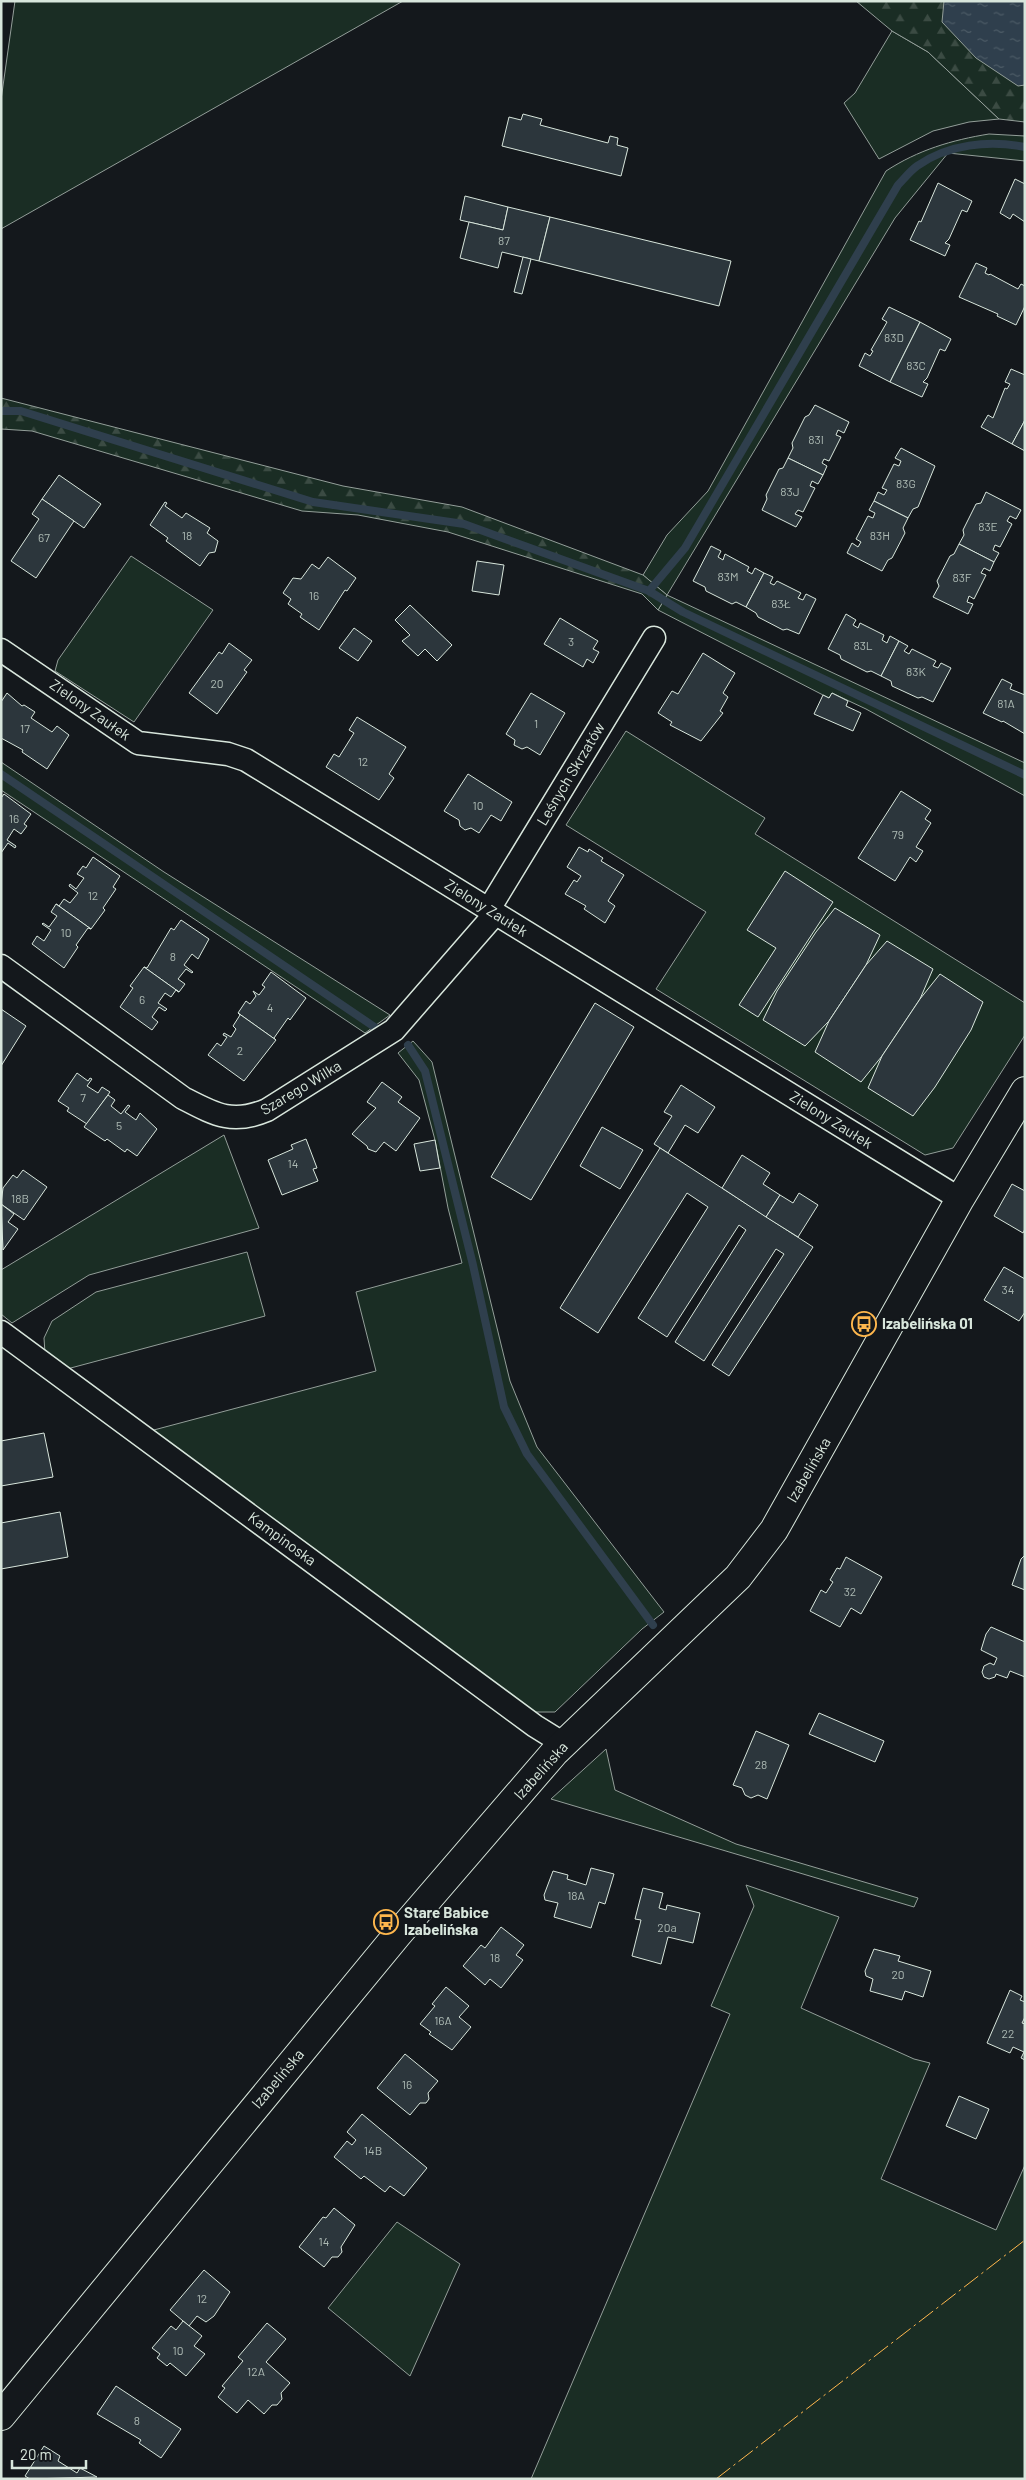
<svg xmlns="http://www.w3.org/2000/svg" width="1026" height="2480" font-family="Barlow,sans-serif">
  <style>
    .green { fill: #1a2d24; stroke: #939e99 }
    .forest { fill: url(#forest-firs); stroke: #939e99 }
    .water { fill: url(#water-ripples); stroke: #939e99 }
    .lines { fill: none; stroke-linecap: round; stroke-linejoin: round }
    .stream { stroke: #2f3f4d; stroke-width: 8 }
    .building { fill: #2c363c; stroke: #d8e6dc }
    .street-casing { stroke: #d8e6dc; stroke-width: 25 }
    .secondary-casing { stroke: #d8e6dc; stroke-width: 30 }
    .street { stroke: #14181c; stroke-width: 22 }
    .secondary { stroke: #14181c; stroke-width: 28 }
    .power { stroke: #ffb74d; stroke-width: 1; stroke-dasharray: 18 4 2.5 4; stroke-linecap: butt }
    .labels { text-anchor: middle; stroke-width: 4; stroke-linejoin: round; paint-order: stroke }
    .number-label { font-size: 12px; fill: #adbab4 }
    .street-label { font-size: 15px; fill: #d8e6dc; stroke: #14181c }
    .poi-label { font-size: 15px; font-weight: bold; fill: #d8e6dc; stroke: #14181c; text-anchor: start }
  </style>
  <defs>
    <pattern id="forest-firs" width="22" height="20" patternUnits="userSpaceOnUse" patternTransform="scale(1.25)"><rect width="22" height="20" fill="#1a2d24"/><path d="M5 1l3.5 6h-7zM16 11l3.5 6h-7z" fill="#3b4b43"/></pattern>
    <pattern id="water-ripples" width="26" height="14" patternUnits="userSpaceOnUse" patternTransform="scale(1.25)"><rect width="26" height="14" fill="#2f3f4d"/><path d="M2 4q2-2 4 0t4 0M15 11q2-2 4 0t4 0" fill="none" stroke="#4c5b66"/></pattern>
  </defs>
  <rect width="100%" height="100%" fill="#14181c"/>
  <g class="green">
    <polygon points="15,1 403,1 1,229 1,100"/>
    <polygon points="892,31 928,52 999,119 969,122 933,131 879,159 844,103 855,93"/>
    <path d="M 989,134 L 1025,136 L 1025,161 L 948,153 L 895,218 L 667,595 L 1025,763 L 1025,796 L 866,709 L 832,693 L 829,698 L 823,695 L 658,610 L 667,595 L 643,575 L 667,535 L 708,491 L 886,171 C 918,150 952,140 989,134 Z"/>
    <polygon points="131,556 213,610 134,722 55,671 58,660"/>
    <polygon points="626,731 765,818 755,834 1025,1003 1025,1035 953,1148 925,1155 656,989 706,912 566,825"/>
    <polygon points="1,762 164,872 390,1015 365,1033 1,790"/>
    <polygon points="413,1041 432,1062 510,1381 537,1447 664,1612 642,1629 555,1712 532,1712 150,1431 376,1371 356,1292 462,1263 448,1208 435,1140 419,1080 398,1053"/>
    <polygon points="224,1135 259,1228 89,1275 12,1323 1,1314 1,1270"/>
    <polygon points="247,1252 265,1316 67,1369 45,1353 44,1338 52,1321 96,1292"/>
    <polygon points="606,1749 615,1790 736,1844 918,1898 914,1907 551,1799"/>
    <polygon points="746,1885 839,1917 801,2008 914,2059 930,2063 881,2179 996,2230 1025,2165 1025,2479 531,2479 730,2014 711,2006 754,1906"/>
    <polygon points="397,2222 460,2264 410,2376 328,2308"/>
  </g>
  <g class="forest">
    <polygon points="856,1 1025,1 1025,122 999,119 928,52 892,31"/>
    <polygon points="1,398 343,486 462,507 643,575 667,595 658,610 642,594 448,532 358,515 302,511 32,431 1,429"/>
  </g>
  <polygon class="water" points="944,1 1025,1 1025,85 1018,86 976,58 942,22"/>
  <g class="lines">
    <g class="stream">
      <polyline points="1,411 21,411 313,502 464,524 649,591 683,612 1025,775"/>
      <path d="M 649,591 L 685,548 L 898,185 C 904,179 910,171 917,166 C 948,144 989,140 1025,147"/>
      <polyline points="1,774 376,1028"/>
      <polyline points="408,1045 425,1071 473,1265 504,1407 527,1454 653,1625"/>
    </g>
  </g>
  <g class="building">
    <polygon points="523,114 542,119 540,125 608,143 610,136 618,138 617,145 628,148 621,176 502,146 509,117 521,120"/>
    <polygon points="1015,179 1025,184 1025,222 1013,214 1010,219 1000,213"/>
    <polygon points="938,183 972,201 967,212 962,210 949,239 945,243 950,245 945,256 910,240 919,221 921,222"/>
    <polygon points="465,196 508,207 503,230 460,220"/>
    <polygon points="508,207 550,217 539,261 502,252 498,268 460,258 469,222 503,230"/>
    <polygon points="550,217 731,261 719,306 539,261"/>
    <polygon points="523,257 531,259 522,294 514,292"/>
    <polygon points="976,263 987,268 985,273 989,275 990,274 1018,289 1021,284 1025,286 1025,306 1016,325 997,316 998,314 959,297"/>
    <polygon points="889,307 920,322 890,382 859,366 865,353 870,356 873,351 871,350 887,322 882,319"/>
    <polygon points="920,322 951,339 945,351 940,349 927,378 923,382 928,384 922,397 890,382"/>
    <polygon points="1011,369 1025,375 1025,420 1012,444 981,427 988,415 993,418 1005,388 1007,389 1010,384 1005,382"/>
    <polygon points="815,405 849,422 844,433 838,430 836,435 841,437 829,461 824,459 822,463 827,466 823,475 788,458 793,448 792,443 805,417 809,415"/>
    <polygon points="1025,420 1025,451 1012,444"/>
    <polygon points="901,448 935,466 918,507 913,509 908,518 874,501 878,492 884,495 887,490 882,488 894,464 899,466 901,461 895,458"/>
    <polygon points="788,458 823,475 818,484 812,481 810,486 815,488 803,512 798,510 795,514 802,517 796,527 762,510 767,499 766,495 779,469 783,468"/>
    <polygon points="59,475 101,504 84,528 42,499"/>
    <polygon points="986,492 1021,510 1016,519 1010,516 1007,521 1012,524 1000,547 995,545 993,550 999,553 994,562 959,544 964,535 963,530 976,504 981,503"/>
    <polygon points="42,499 74,521 36,578 11,561 39,519 32,514"/>
    <polygon points="874,501 908,518 903,528 905,533 892,558 888,560 882,571 847,553 852,543 858,547 861,542 856,539 868,516 873,518 875,513 869,510"/>
    <polygon points="165,502 167,503 165,506 182,518 186,513 210,528 207,533 218,541 215,552 209,553 200,566 166,541 168,538 150,525"/>
    <polygon points="959,544 994,562 990,571 984,568 981,573 986,575 974,599 969,596 967,602 973,604 968,614 933,597 939,586 937,581 950,556 954,554"/>
    <polygon points="711,546 721,551 718,557 723,560 725,554 749,567 747,571 752,574 755,568 764,573 746,607 736,602 732,604 706,591 705,587 693,581"/>
    <polygon points="328,557 356,578 347,591 345,590 319,630 300,617 302,614 288,604 291,599 283,593 293,578 301,579 312,564 319,569"/>
    <polygon points="477,561 504,565 499,595 472,591"/>
    <polygon points="764,573 773,577 770,583 774,585 777,581 801,593 798,598 803,600 806,594 816,599 799,634 787,629 783,630 758,617 756,613 746,607"/>
    <polygon points="410,605 452,645 437,661 425,649 418,656 402,641 410,635 395,620"/>
    <polygon points="846,614 856,620 853,625 858,628 860,623 884,635 882,640 887,643 890,636 899,641 881,676 871,671 867,672 841,659 840,655 828,649"/>
    <polygon points="560,618 598,641 593,649 599,652 593,663 587,659 583,667 544,644"/>
    <polygon points="354,628 372,641 358,661 339,648"/>
    <polygon points="899,641 908,646 904,651 909,654 912,649 936,661 933,666 938,668 941,663 951,668 933,702 922,697 918,698 892,686 891,681 881,676"/>
    <polygon points="229,643 252,660 244,670 247,672 217,714 189,693 219,652 222,654"/>
    <polygon points="703,653 735,673 723,693 728,697 720,711 723,713 701,741 670,725 672,722 658,713 672,691 678,694"/>
    <polygon points="1002,679 1012,684 1010,689 1025,695 1025,734 1003,721 1002,722 983,713"/>
    <polygon points="7,693 22,706 24,705 35,712 31,718 52,732 57,726 69,735 47,769 22,752 23,750 1,738 1,702"/>
    <polygon points="531,693 565,713 540,755 527,747 522,749 514,745 515,740 506,734"/>
    <polygon points="832,693 848,701 846,706 861,713 853,731 814,714 823,695 829,698"/>
    <polygon points="357,717 406,747 389,774 394,778 379,800 326,767 334,754 339,757 354,733 349,730"/>
    <polygon points="468,774 512,802 501,821 491,815 479,833 471,828 465,830 460,826 459,820 444,811"/>
    <polygon points="901,791 931,810 925,819 931,823 916,847 923,851 916,862 910,857 895,881 858,858"/>
    <polygon points="4,794 31,814 24,824 27,826 21,834 14,829 7,840 16,846 15,848 8,843 1,853 1,798"/>
    <polygon points="579,847 588,852 589,849 603,858 601,861 624,875 608,901 615,906 605,923 584,909 586,906 565,894 574,880 577,882 581,876 567,867"/>
    <polygon points="93,857 120,876 113,887 116,889 103,908 105,910 91,929 56,904 59,906 64,899 70,903 78,893 69,886 70,884 76,889 84,878 77,874 83,866 86,868"/>
    <polygon points="785,871 833,902 758,1017 739,1005 776,948 747,930"/>
    <polygon points="56,904 91,929 88,928 76,945 78,947 64,968 32,944 37,936 44,941 51,930 42,924 43,923 49,927 57,916 51,912"/>
    <polygon points="835,908 880,935 866,965 829,1021 805,1046 763,1020 777,991 816,932"/>
    <polygon points="181,920 209,939 198,959 192,954 184,965 193,972 192,973 186,969 178,979 185,984 179,992 144,967 147,968 171,928 174,930"/>
    <polygon points="887,941 933,969 920,999 882,1056 861,1082 815,1052 829,1021 866,965"/>
    <polygon points="144,967 179,992 176,990 171,997 165,993 158,1003 167,1009 165,1011 159,1007 152,1017 158,1022 152,1030 120,1007 133,988 130,986"/>
    <polygon points="271,972 306,998 290,1020 288,1018 274,1038 276,1040 238,1013 246,1001 250,1004 256,996 253,991 259,995 265,987 262,985"/>
    <polygon points="940,974 983,1002 971,1030 935,1087 913,1116 868,1088 882,1056 920,999"/>
    <polygon points="595,1003 634,1027 531,1200 491,1177"/>
    <polygon points="1,1009 26,1026 1,1066"/>
    <polygon points="238,1013 276,1040 244,1081 208,1055 217,1043 221,1046 227,1037 223,1035 224,1033 231,1037 236,1029 233,1026 240,1015"/>
    <polygon points="77,1073 88,1081 90,1078 92,1079 87,1086 98,1093 102,1087 110,1092 87,1124 67,1111 69,1108 58,1101"/>
    <polygon points="382,1082 402,1097 398,1102 420,1118 396,1151 384,1142 376,1152 368,1149 367,1146 352,1134 376,1108 367,1102"/>
    <polygon points="681,1085 715,1107 698,1133 685,1125 668,1153 654,1144 672,1116 664,1112"/>
    <polygon points="108,1095 115,1100 111,1106 121,1114 128,1105 130,1106 125,1112 136,1120 140,1113 157,1129 137,1156 127,1149 125,1152 107,1139 105,1141 84,1127"/>
    <polygon points="602,1127 643,1150 620,1189 580,1166"/>
    <polygon points="306,1139 317,1168 313,1169 318,1181 282,1195 268,1160 293,1149 291,1145"/>
    <polygon points="435,1140 440,1168 420,1171 414,1144"/>
    <polygon points="660,1148 813,1247 729,1376 712,1365 784,1254 776,1249 704,1361 675,1342 746,1230 739,1225 667,1337 638,1318 708,1207 687,1193 598,1333 560,1308"/>
    <polygon points="742,1155 770,1173 763,1184 780,1195 766,1217 722,1188"/>
    <polygon points="23,1170 47,1187 24,1220 1,1204 3,1188 13,1175 17,1178"/>
    <polygon points="1012,1184 1025,1191 1025,1229 1023,1233 994,1216"/>
    <polygon points="799,1193 818,1205 798,1237 766,1217 780,1195 793,1203"/>
    <polygon points="1,1204 14,1214 8,1222 18,1229 3,1250"/>
    <polygon points="1004,1267 1025,1279 1025,1312 1019,1321 984,1300"/>
    <polygon points="44,1433 53,1477 1,1486 1,1441"/>
    <polygon points="60,1512 68,1557 1,1569 1,1523"/>
    <polygon points="1025,1555 1025,1590 1012,1585 1021,1559"/>
    <polygon points="846,1557 882,1577 861,1614 851,1608 840,1627 810,1611 821,1590 826,1593 833,1582 830,1580 837,1568 840,1569"/>
    <polygon points="991,1627 1025,1642 1025,1677 1010,1671 1007,1678 996,1674 995,1677 989,1679 984,1677 982,1672 984,1666 990,1663 994,1665 997,1658 981,1650 986,1634"/>
    <polygon points="819,1713 884,1741 875,1762 809,1734"/>
    <polygon points="756,1731 789,1745 767,1799 758,1795 751,1798 745,1795 742,1788 733,1785"/>
    <polygon points="591,1868 614,1874 605,1904 599,1902 591,1928 554,1917 558,1903 545,1900 544,1895 553,1871 568,1875 567,1879 586,1885"/>
    <polygon points="643,1888 663,1893 659,1908 666,1910 667,1905 700,1913 693,1943 668,1937 661,1964 632,1956 641,1920 635,1919"/>
    <polygon points="501,1927 524,1945 516,1955 523,1960 501,1988 490,1979 485,1985 463,1966 481,1945 485,1948"/>
    <polygon points="874,1949 900,1956 898,1961 931,1971 923,1997 905,1991 902,2000 870,1991 873,1979 866,1976 865,1971"/>
    <polygon points="446,1987 469,2006 459,2017 471,2027 452,2050 429,2034 431,2032 420,2024 435,2006 432,2004"/>
    <polygon points="1010,1990 1022,1996 1020,2000 1025,2002 1025,2017 1022,2023 1025,2024 1025,2060 1021,2058 1024,2052 1013,2047 1010,2053 987,2043"/>
    <polygon points="405,2054 438,2081 428,2093 429,2099 426,2103 420,2103 410,2115 377,2088"/>
    <polygon points="959,2096 989,2109 976,2139 946,2126"/>
    <polygon points="362,2114 427,2168 404,2196 390,2186 385,2192 364,2176 361,2179 334,2157 347,2141 352,2145 356,2140 347,2132"/>
    <polygon points="334,2208 355,2225 341,2247 342,2252 338,2257 332,2257 324,2267 299,2247 323,2217 326,2218"/>
    <polygon points="204,2270 230,2292 214,2316 206,2322 197,2316 189,2326 170,2310"/>
    <polygon points="183,2321 202,2336 194,2346 205,2354 186,2376 170,2363 167,2366 157,2358 160,2354 152,2348 171,2326 176,2330"/>
    <polygon points="267,2323 286,2339 266,2362 290,2383 281,2393 282,2399 277,2405 272,2405 264,2414 248,2400 237,2413 218,2397 225,2388 222,2386 243,2361 238,2357"/>
    <polygon points="116,2386 181,2429 161,2458 139,2443 141,2440 97,2414"/>
    <polygon points="44,2446 60,2456 58,2461 77,2473 80,2468 97,2477 30,2479 25,2476"/>
  </g>
  <g class="lines">
    <defs>
      <g id="street">
        <polyline points="1,650 138,743 228,754 246,760 960,1199"/>
        <polyline points="489,909 654,638"/>
        <path d="M 1,966 L 183,1098 C 214,1114 232,1125 267,1110 L 394,1030 L 495,914"/>
        <polyline points="1,1332 535,1726 564,1744"/>
      </g>
      <polyline id="secondary" points="1,2416 398,1934 554,1753 738,1577 774,1530 960,1199 1025,1091"/>
    </defs>
    <use href="#street" class="street-casing"/>
    <use href="#secondary" class="secondary-casing"/>
    <use href="#street" class="street"/>
    <use href="#secondary" class="secondary"/>
    <polyline class="power" points="716,2479 1025,2240"/>
  </g>
  <defs>
    <symbol id="bus-ring" viewBox="-11 -11 22 22"><circle r="9.5" fill="#14181c" stroke="#ffb74d" stroke-width="1.5"/><path d="M-5-6H5V4H4V6H2V4H-2V6H-4V4H-5ZM-3.5-4V0h7V-4ZM-3.5 1.2v1.5H-2V1.2ZM2 1.2v1.5H3.5V1.2Z" fill="#ffb74d"/></symbol>
  </defs>
  <g fill-rule="evenodd">
    <use href="#bus-ring" x="850" y="1310" width="28" height="28"/>
    <use href="#bus-ring" x="372" y="1908" width="28" height="28"/>
  </g>
  <g class="labels">
    <g class="number-label">
      <text x="504" y="245">87</text>
      <text x="894" y="342">83D</text>
      <text x="916" y="370">83C</text>
      <text x="816" y="444">83I</text>
      <text x="906" y="488">83G</text>
      <text x="790" y="496">83J</text>
      <text x="988" y="531">83E</text>
      <text x="187" y="540">18</text>
      <text x="880" y="540">83H</text>
      <text x="44" y="542">67</text>
      <text x="728" y="581">83M</text>
      <text x="962" y="582">83F</text>
      <text x="314" y="600">16</text>
      <text x="781" y="608">83Ł</text>
      <text x="571" y="646">3</text>
      <text x="863" y="650">83L</text>
      <text x="916" y="676">83K</text>
      <text x="217" y="688">20</text>
      <text x="1006" y="708">81A</text>
      <text x="536" y="728">1</text>
      <text x="25" y="733">17</text>
      <text x="363" y="766">12</text>
      <text x="478" y="810">10</text>
      <text x="14" y="823">16</text>
      <text x="898" y="839">79</text>
      <text x="93" y="900">12</text>
      <text x="66" y="937">10</text>
      <text x="173" y="961">8</text>
      <text x="142" y="1004">6</text>
      <text x="270" y="1012">4</text>
      <text x="240" y="1055">2</text>
      <text x="83" y="1102">7</text>
      <text x="119" y="1130">5</text>
      <text x="293" y="1168">14</text>
      <text x="20" y="1203">18B</text>
      <text x="1008" y="1294">34</text>
      <text x="850" y="1596">32</text>
      <text x="761" y="1769">28</text>
      <text x="576" y="1900">18A</text>
      <text x="667" y="1932">20a</text>
      <text x="495" y="1962">18</text>
      <text x="898" y="1979">20</text>
      <text x="443" y="2025">16A</text>
      <text x="1008" y="2038">22</text>
      <text x="407" y="2089">16</text>
      <text x="373" y="2155">14B</text>
      <text x="324" y="2246">14</text>
      <text x="202" y="2303">12</text>
      <text x="178" y="2355">10</text>
      <text x="256" y="2376">12A</text>
      <text x="137" y="2425">8</text>
    </g>
    <g class="street-label">
      <text transform="translate(90 710) rotate(35)" y="5">Zielony Zaułek</text>
      <text transform="translate(571 774) rotate(-59)" y="5">Leśnych Skrzatów</text>
      <text transform="translate(486 908) rotate(32)" y="5">Zielony Zaułek</text>
      <text transform="translate(301 1088) rotate(-31)" y="5">Szarego Wilka</text>
      <text transform="translate(831 1120) rotate(32)" y="5">Zielony Zaułek</text>
      <text transform="translate(809 1470) rotate(-60)" y="5">Izabelińska</text>
      <text transform="translate(282 1539) rotate(36)" y="5">Kampinoska</text>
      <text transform="translate(541 1771) rotate(-48)" y="5">Izabelińska</text>
      <text transform="translate(278 2079) rotate(-50)" y="5">Izabelińska</text>
    </g>
    <g class="poi-label">
      <text x="882" y="1329">Izabelińska 01</text>
      <text x="404" y="1918">Stare Babice<tspan x="404" dy="17">Izabelińska</tspan></text>
    </g>
  </g>
  <rect width="1026" height="2480" fill="none" stroke="#d8e6dc" stroke-width="5"/>
  <path d="M12 2460v8h74v-8" fill="none" stroke="#d8e6dc" stroke-width="2.5"/>
  <text x="20" y="2460" font-size="15" fill="#d8e6dc" stroke="#14181c" stroke-width="4" paint-order="stroke">20 m</text>
</svg>
